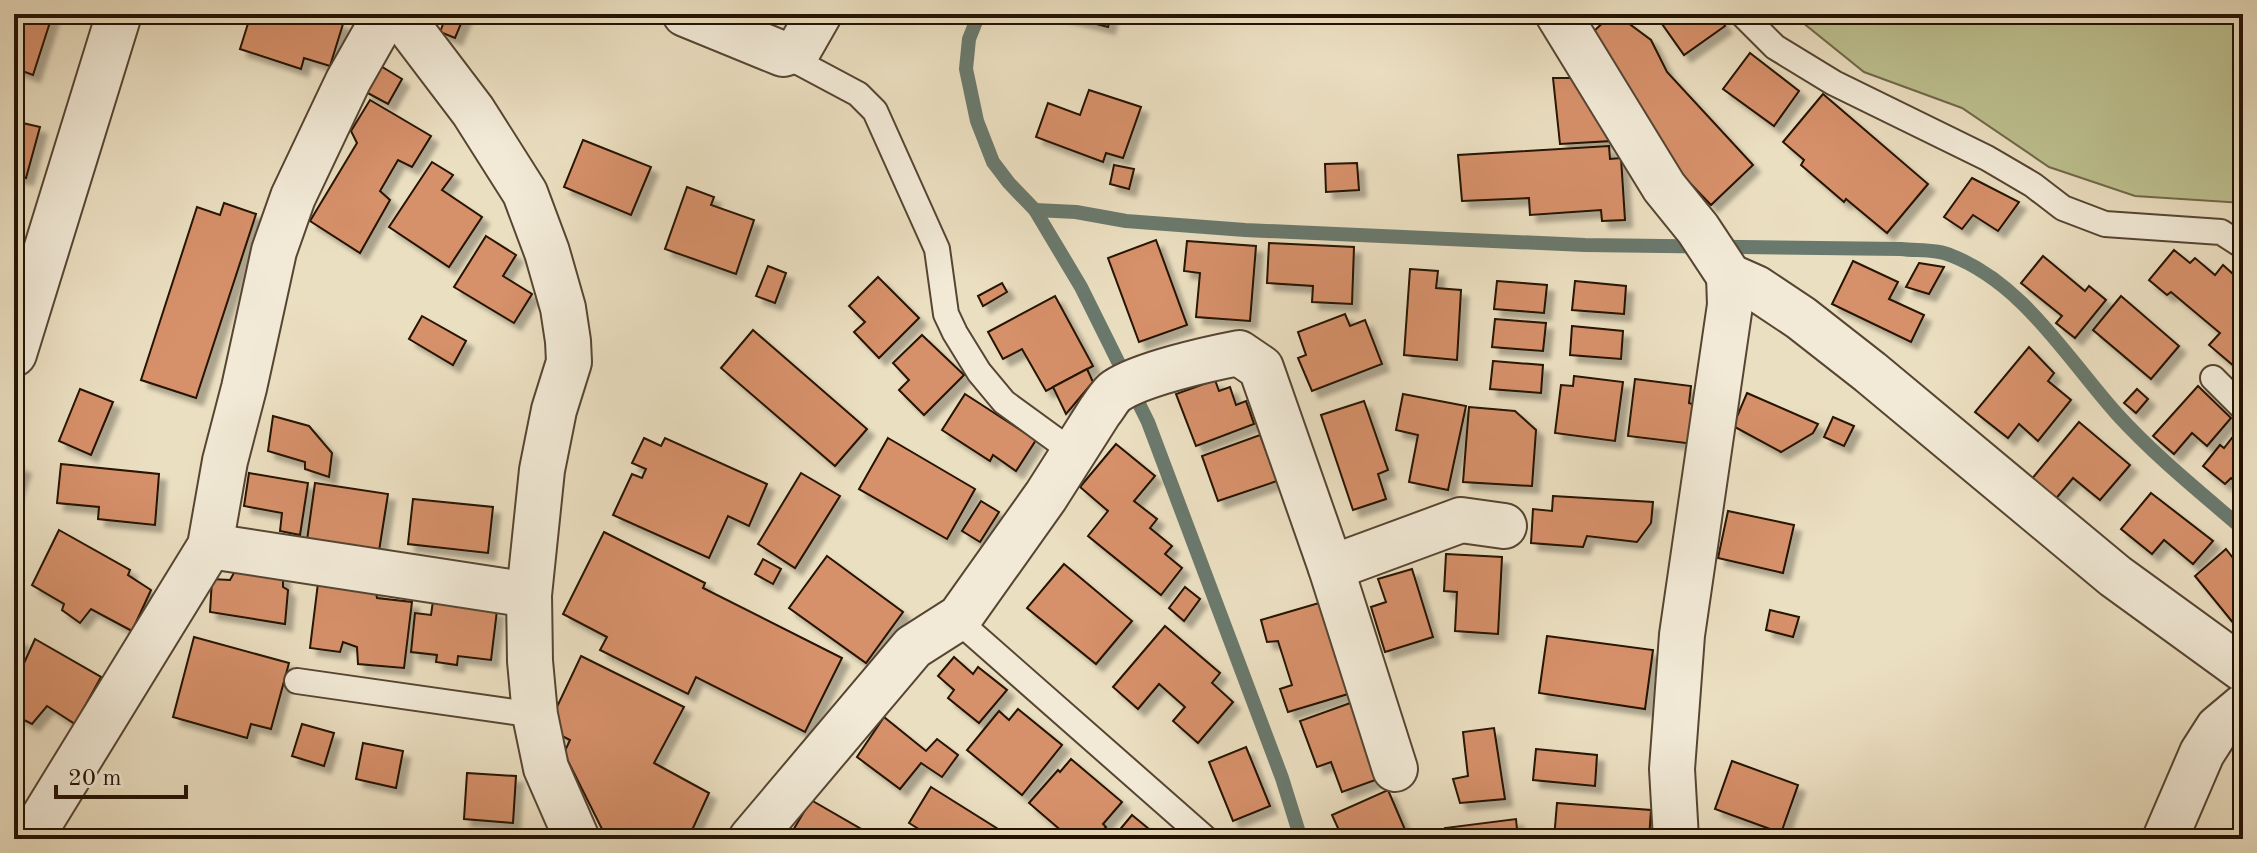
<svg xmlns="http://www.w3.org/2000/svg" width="2257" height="853" font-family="'Old Standard TT',serif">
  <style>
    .green { fill: #bdc08f; stroke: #716949; stroke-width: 2 }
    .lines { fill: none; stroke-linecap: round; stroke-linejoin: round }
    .stream { stroke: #6a796d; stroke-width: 14 }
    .building { fill: #d6906b; stroke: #251203; stroke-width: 2; filter: url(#shadow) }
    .service-casing { stroke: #564532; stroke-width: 28 }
    .minor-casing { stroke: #564532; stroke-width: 48 }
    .service { stroke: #f2ead7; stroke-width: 24 }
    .minor { stroke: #f2ead7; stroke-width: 44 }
  </style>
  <defs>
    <filter id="shadow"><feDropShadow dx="7" dy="7" stdDeviation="2" flood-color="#0004"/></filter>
  </defs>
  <rect width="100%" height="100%" fill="#ebdfc1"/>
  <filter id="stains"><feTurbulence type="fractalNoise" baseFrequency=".0025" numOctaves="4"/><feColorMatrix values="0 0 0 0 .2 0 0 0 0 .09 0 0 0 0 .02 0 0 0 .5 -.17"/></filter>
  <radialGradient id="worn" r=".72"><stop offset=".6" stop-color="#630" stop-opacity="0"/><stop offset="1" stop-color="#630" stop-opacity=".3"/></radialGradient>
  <polygon class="green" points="1792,14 2243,14 2243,203 2135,196 2049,167 1962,108 1864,72"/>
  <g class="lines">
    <g class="stream">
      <polyline points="979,14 969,39 966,69 977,121 993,162 1009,183 1035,210 1081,287 1148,422 1282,778 1301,839"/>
      <path d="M 1035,210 L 1076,212 L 1126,221 L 1245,230 L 1585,245 L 1901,249 C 1916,251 1936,249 1950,255 C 2023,283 2066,357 2116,413 C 2155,456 2200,492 2243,529"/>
    </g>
  </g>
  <g class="building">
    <polygon points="14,14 52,16 33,75 14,68"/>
    <polygon points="251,14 323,14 322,17 343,24 330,66 304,58 301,69 240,49"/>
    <polygon points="447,14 465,14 455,38 440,32"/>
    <polygon points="1058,14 1111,14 1108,27"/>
    <polygon points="1612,14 1616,14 1651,40 1667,72 1753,165 1711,205 1662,154 1591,34"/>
    <polygon points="1655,14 1717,14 1725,26 1684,55"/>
    <polygon points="1750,53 1799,91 1774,126 1723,89"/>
    <polygon points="379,65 402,79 388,104 364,91"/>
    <polygon points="1553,78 1573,78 1611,141 1560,144"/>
    <polygon points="1089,90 1141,107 1123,158 1106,153 1103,162 1036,137 1048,103 1080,115"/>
    <polygon points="1823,94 1928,184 1887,233 1846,199 1844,202 1801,165 1804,160 1783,142"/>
    <polygon points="370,100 431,136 412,167 398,160 380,191 390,200 360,253 310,221 357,143 351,131"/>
    <polygon points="14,121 40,127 26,178 14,175"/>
    <polygon points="583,140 651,167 631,215 564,187"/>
    <polygon points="1609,146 1610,159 1621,158 1625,220 1602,221 1601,210 1530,215 1529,198 1462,201 1458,155"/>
    <polygon points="432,162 453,175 442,190 482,217 449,267 389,227"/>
    <polygon points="1357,163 1359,190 1326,192 1325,164"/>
    <polygon points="1114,165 1134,169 1129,189 1110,184"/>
    <polygon points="1972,178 2019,202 1998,231 1973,215 1962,229 1944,217"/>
    <polygon points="687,187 714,197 711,205 754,220 736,274 665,249"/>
    <polygon points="224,203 256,214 196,398 141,380 197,207 220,215"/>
    <polygon points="486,236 516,255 503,276 532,294 514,323 454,287"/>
    <polygon points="1156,240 1187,325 1139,342 1108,258"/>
    <polygon points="1187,241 1256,246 1250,321 1196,317 1200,273 1184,271"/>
    <polygon points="1269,243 1354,247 1352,304 1312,302 1313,286 1267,283"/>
    <polygon points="2174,250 2190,263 2195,258 2215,275 2223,265 2243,283 2243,357 2235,367 2209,345 2220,333 2171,292 2167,295 2149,280"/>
    <polygon points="2043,256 2085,291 2089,286 2106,300 2075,338 2056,323 2062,316 2021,283"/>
    <polygon points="1853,261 1898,282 1889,299 1924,315 1911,342 1832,304"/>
    <polygon points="1919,263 1944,267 1929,294 1906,287"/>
    <polygon points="768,266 786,273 775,303 756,296"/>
    <polygon points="1410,269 1438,271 1436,288 1461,290 1457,360 1404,355"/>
    <polygon points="878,277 919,318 879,358 854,332 865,322 849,306"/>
    <polygon points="1497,281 1547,285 1544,313 1494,309"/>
    <polygon points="1575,281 1626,286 1624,314 1572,310"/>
    <polygon points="1002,283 1007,292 983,306 978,296"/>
    <polygon points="1055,296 1093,366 1046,391 1022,349 1003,359 988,332"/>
    <polygon points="2121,296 2179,346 2151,379 2093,330"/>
    <polygon points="1345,314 1350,326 1365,320 1382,364 1312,391 1298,358 1306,355 1298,332"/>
    <polygon points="422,316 466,341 453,365 409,339"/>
    <polygon points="1495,319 1546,323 1543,351 1492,347"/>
    <polygon points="1572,326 1623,331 1621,359 1570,355"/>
    <polygon points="753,330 867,429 835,466 721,368"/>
    <polygon points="922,335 964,375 924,415 899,390 909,380 893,363"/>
    <polygon points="2029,347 2054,373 2048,381 2071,400 2038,441 2019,424 2008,438 1975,412"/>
    <polygon points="1493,361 1543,365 1541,393 1490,389"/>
    <polygon points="1087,369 1093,382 1066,414 1053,387"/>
    <polygon points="1574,376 1623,382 1615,441 1555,433 1561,385 1573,386"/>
    <polygon points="1635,379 1691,386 1689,403 1698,406 1694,444 1628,436"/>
    <polygon points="1215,380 1219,391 1230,387 1236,405 1246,401 1254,424 1196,446 1176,394"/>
    <polygon points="2198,386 2231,418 2207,446 2192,433 2174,454 2153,436"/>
    <polygon points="80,389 113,402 91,455 59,441"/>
    <polygon points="2137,389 2148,399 2136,413 2124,403"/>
    <polygon points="1747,393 1818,424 1813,433 1781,452 1733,426"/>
    <polygon points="965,394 1036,440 1016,471 993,455 990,461 942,430"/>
    <polygon points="1403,394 1466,406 1448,490 1409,482 1418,435 1396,430"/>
    <polygon points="1364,401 1388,470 1378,474 1386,499 1353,510 1321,415"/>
    <polygon points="1469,407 1515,411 1536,430 1532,486 1463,482"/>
    <polygon points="273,416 309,426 332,453 329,477 305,469 305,462 268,451"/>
    <polygon points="1833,417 1854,426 1844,446 1824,437"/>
    <polygon points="2079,422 2130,465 2100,500 2073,478 2054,501 2030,481"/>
    <polygon points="2239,429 2243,432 2243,488 2231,478 2225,484 2203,466 2220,445 2224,448"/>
    <polygon points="1260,435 1277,481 1218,501 1202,456"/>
    <polygon points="644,438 661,446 665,438 767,484 749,526 728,516 709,558 613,515 632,474 642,478 646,469 632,463"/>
    <polygon points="888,438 975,489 947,539 859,489"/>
    <polygon points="1116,444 1155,476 1134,501 1157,519 1150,528 1172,546 1165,554 1182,568 1161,595 1088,536 1108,511 1080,487"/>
    <polygon points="14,463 24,467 14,495"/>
    <polygon points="61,464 159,474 155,525 98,519 99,507 57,503"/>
    <polygon points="249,473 308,483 300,535 280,531 282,513 244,506"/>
    <polygon points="801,473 840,496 795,568 758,544"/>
    <polygon points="315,483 388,494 379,551 307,540"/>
    <polygon points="2151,493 2213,541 2193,564 2164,540 2152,554 2121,529"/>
    <polygon points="1553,496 1653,502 1651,523 1637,542 1587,536 1583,547 1531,543 1533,509 1552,511"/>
    <polygon points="413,499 493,507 488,553 408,544"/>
    <polygon points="981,501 999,512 980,542 962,531"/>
    <polygon points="1728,511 1794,525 1783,573 1718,558"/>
    <polygon points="59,530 130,570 128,575 151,590 132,631 91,609 80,623 62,610 64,604 32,585"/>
    <polygon points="604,532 705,583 703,588 842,658 805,732 696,677 688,694 600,650 607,637 563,614"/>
    <polygon points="2226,549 2243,571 2243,635 2195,576"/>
    <polygon points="1446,554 1502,557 1498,634 1455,631 1457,592 1444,591"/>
    <polygon points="827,556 903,612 866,663 789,608"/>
    <polygon points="763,559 781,569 773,584 755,574"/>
    <polygon points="1064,564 1132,621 1096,664 1027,608"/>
    <polygon points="1412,569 1433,637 1385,652 1371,607 1386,602 1378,579"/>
    <polygon points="235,571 283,575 283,587 288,590 285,624 210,612 212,579 230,580"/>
    <polygon points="318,583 375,587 377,598 412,602 404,668 358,664 357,647 343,642 340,652 310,648"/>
    <polygon points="1185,587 1200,599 1184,621 1169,608"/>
    <polygon points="433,601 497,610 491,660 458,656 457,665 436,662 437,655 411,652 415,613 431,615"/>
    <polygon points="1319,603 1348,694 1288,712 1280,689 1292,685 1278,641 1267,642 1261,620"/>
    <polygon points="1770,610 1799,617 1793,637 1766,630"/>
    <polygon points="1165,626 1220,673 1212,683 1233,702 1198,743 1173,721 1185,707 1159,684 1138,709 1113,687"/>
    <polygon points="1547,636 1653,650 1645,709 1539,693"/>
    <polygon points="14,637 22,641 14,658"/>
    <polygon points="194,637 289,663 271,729 251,724 247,738 173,717"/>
    <polygon points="35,639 101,677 75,724 47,706 32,724 14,715 14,685"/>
    <polygon points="581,656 684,707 654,763 709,793 688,839 618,839 603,831 564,753 570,740 560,735 555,711"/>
    <polygon points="954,657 973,674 978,667 1007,690 979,723 948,698 954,690 938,676"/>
    <polygon points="1353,702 1381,778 1342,792 1331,762 1317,767 1300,721"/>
    <polygon points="1018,709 1062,745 1022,795 967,750 999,711 1009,720"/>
    <polygon points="884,717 926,751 937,739 958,755 942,777 921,763 900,789 857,757"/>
    <polygon points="302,724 334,733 324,766 292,756"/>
    <polygon points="1494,728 1505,799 1460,803 1453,779 1468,776 1463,732"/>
    <polygon points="363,743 403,751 396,788 356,779"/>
    <polygon points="1246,747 1270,806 1233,821 1209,762"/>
    <polygon points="1536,749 1597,755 1595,786 1533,780"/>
    <polygon points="1071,759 1122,802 1103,824 1106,827 1095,839 1071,839 1029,803 1058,770 1060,772"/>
    <polygon points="1732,761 1798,785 1781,833 1715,809"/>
    <polygon points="467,773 516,776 513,823 464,819"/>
    <polygon points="931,787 1006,834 1002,839 935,839 909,823"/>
    <polygon points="1388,790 1409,839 1343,839 1332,815"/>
    <polygon points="811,800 868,833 865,839 789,837"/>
    <polygon points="1557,803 1651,810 1649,839 1554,839"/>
    <polygon points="1132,815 1161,839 1112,839"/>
    <polygon points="1516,819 1518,839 1447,839 1445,828"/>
  </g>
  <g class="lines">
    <defs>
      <g id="service">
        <polyline points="1742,14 1775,47 1834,83 1987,158 2033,185 2063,208 2105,224 2221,232 2243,246"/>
        <polyline points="783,54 858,94 875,111 937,249 946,314 955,333 979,372 1004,402 1074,453"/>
        <polyline points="2213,378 2243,408"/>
        <polyline points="956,619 1206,839"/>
        <polyline points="297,681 535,715"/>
      </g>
      <g id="minor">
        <polyline points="405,14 413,32 473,111 525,193 547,252 563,308 568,341 569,362 554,410 542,470 529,595 530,661 535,715 546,768 577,839"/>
        <polyline points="685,14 783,54 799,49 819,14"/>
        <polyline points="1558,14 1664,187 1698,229 1729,276 1756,288 1801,318 1870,372 2115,576 2243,669"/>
        <polyline points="14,354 119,14"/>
        <polyline points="210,546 529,595"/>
        <polyline points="1331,568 1461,520 1504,526"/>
        <polyline points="30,839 210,546 225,461 244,388 274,251 293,197 348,81 386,14"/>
        <path d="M 751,839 L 913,647 L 960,617 L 1046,496 L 1100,411 C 1105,405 1110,395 1116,391 C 1141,374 1208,359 1239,353 L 1261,368 L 1331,568 L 1395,769"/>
        <polyline points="1676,839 1672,769 1682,635 1730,305 1729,276"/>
        <polyline points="2165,839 2202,753 2218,728 2243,707"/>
      </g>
    </defs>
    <use href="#service" class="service-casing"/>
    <use href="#minor" class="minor-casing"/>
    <use href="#service" class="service"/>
    <use href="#minor" class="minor"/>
  </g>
  <rect width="2257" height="853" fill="none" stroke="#ebdfc1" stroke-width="48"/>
  <rect x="16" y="16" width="2225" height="821" fill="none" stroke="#251203" stroke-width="4"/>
  <rect x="24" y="24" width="2209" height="805" fill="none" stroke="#251203" stroke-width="2"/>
  <path d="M56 785v12h130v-12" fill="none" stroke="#251203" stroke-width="4"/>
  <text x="68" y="785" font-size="24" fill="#251203" stroke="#f2ead7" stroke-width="6" paint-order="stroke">20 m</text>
  <rect width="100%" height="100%" filter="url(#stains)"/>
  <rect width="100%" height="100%" fill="url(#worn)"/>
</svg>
